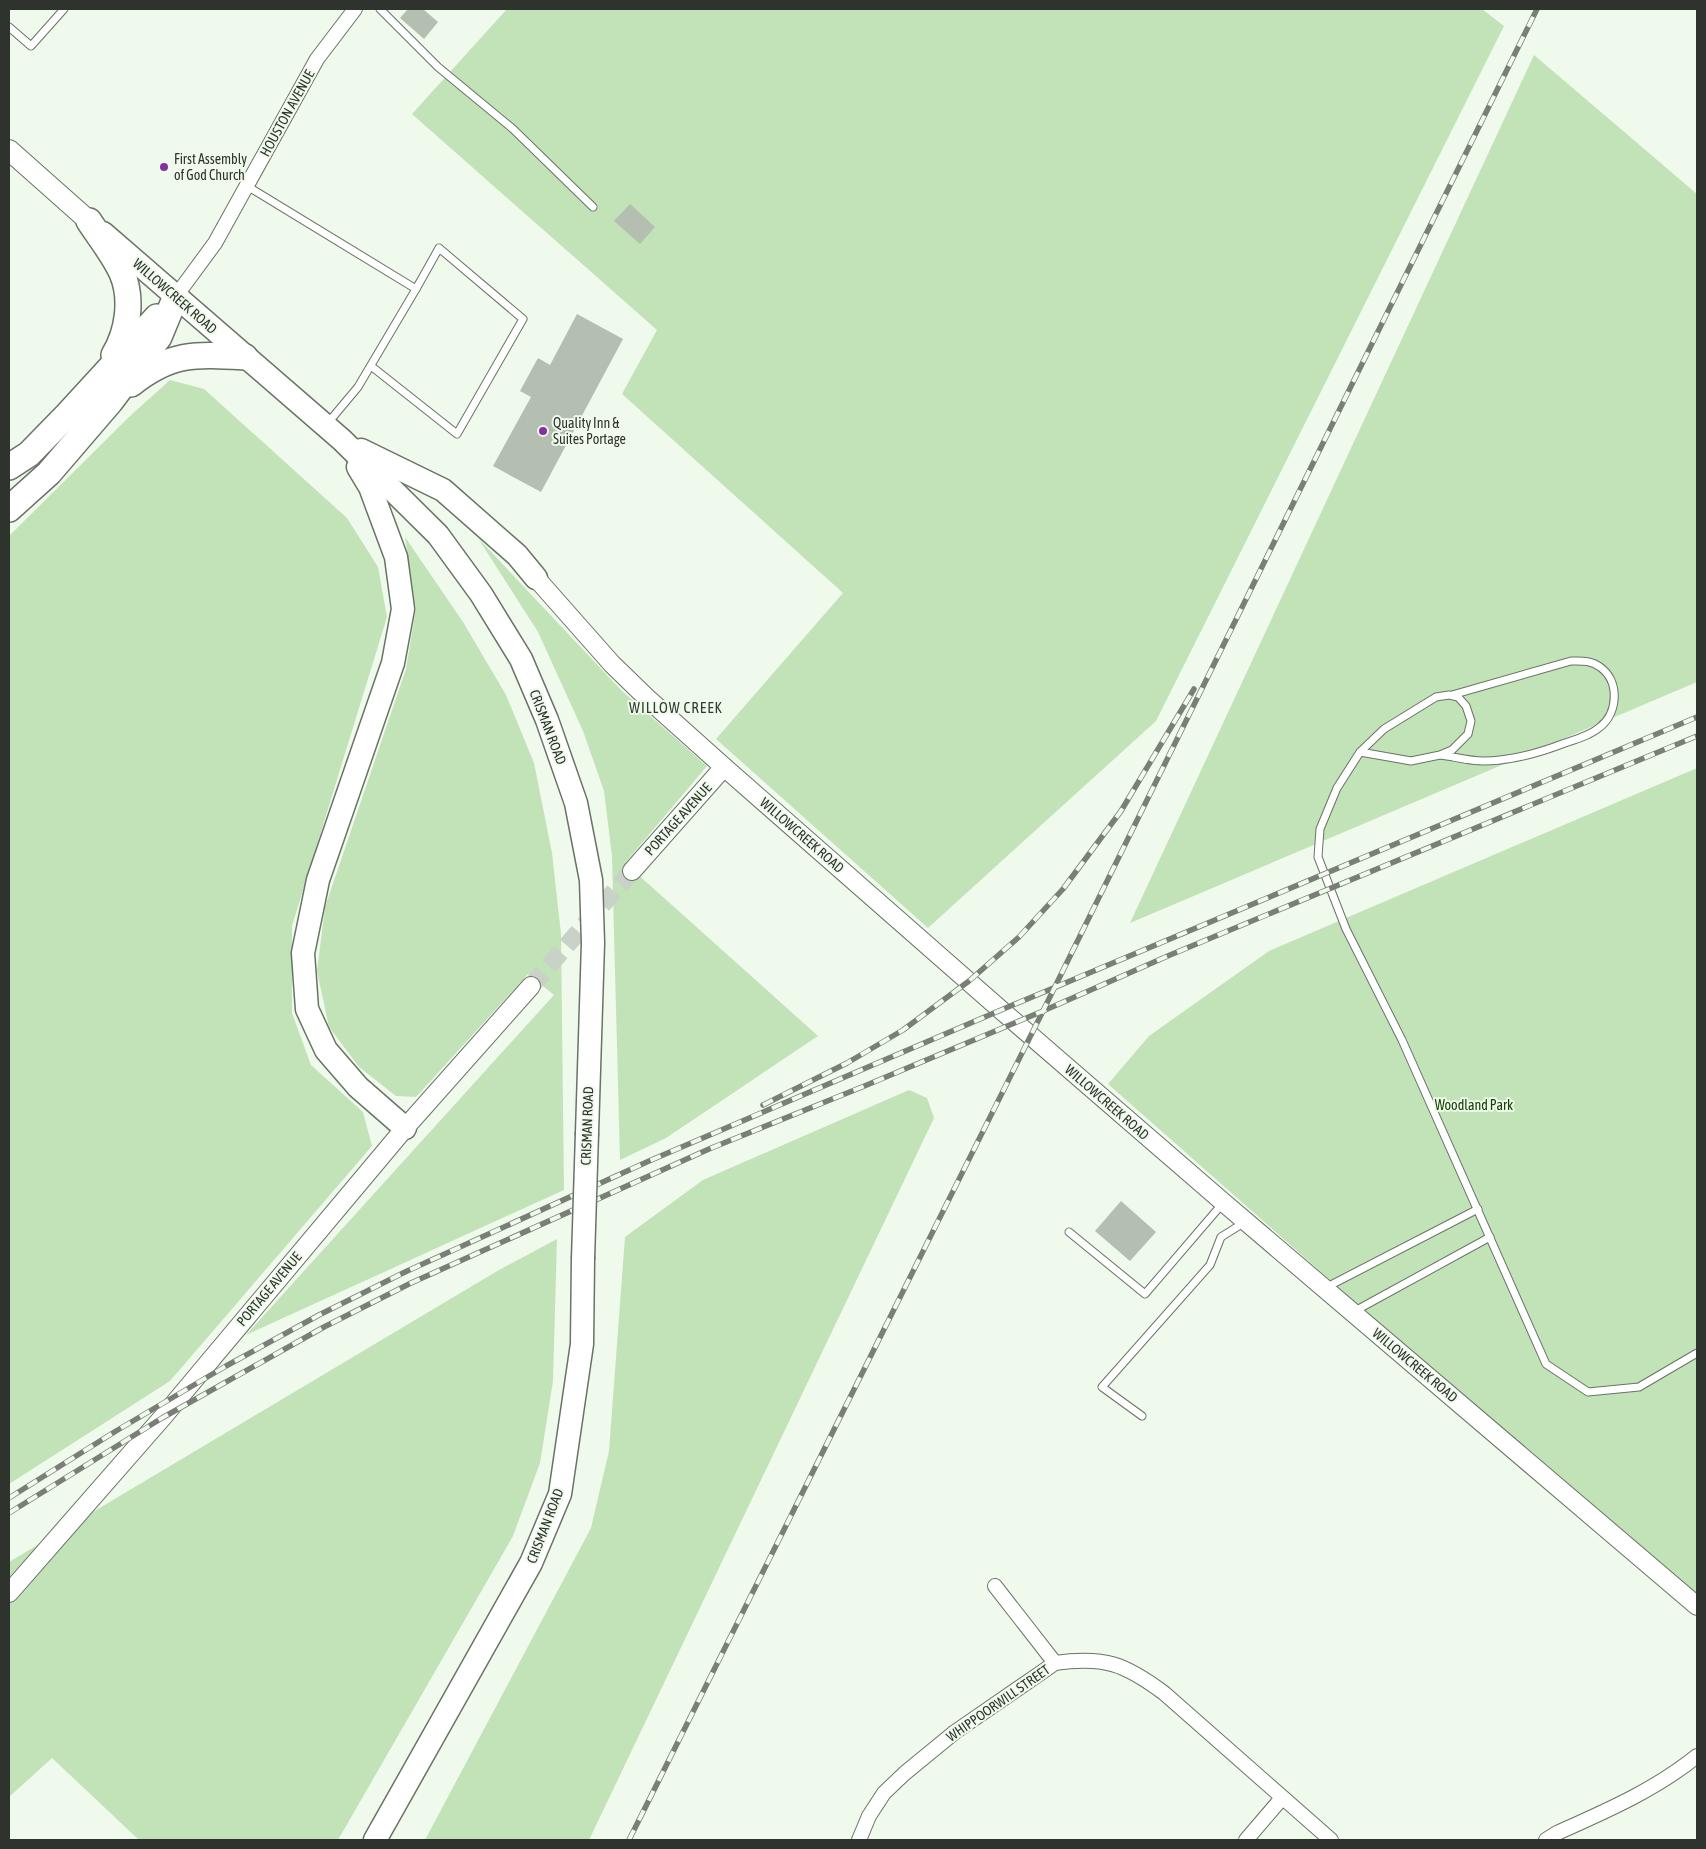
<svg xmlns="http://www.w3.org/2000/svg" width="1706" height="1849" font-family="'Asap Condensed',sans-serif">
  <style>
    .green { fill: #c1e3b7 }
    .building { fill: #b4beb1 }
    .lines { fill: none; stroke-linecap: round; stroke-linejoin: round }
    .tertiary-tunnel { stroke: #c9d2c6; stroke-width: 18; stroke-dasharray: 18 9; stroke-linecap: butt }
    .service-casing { stroke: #697366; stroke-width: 9 }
    .minor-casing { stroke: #697366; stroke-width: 16 }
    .tertiary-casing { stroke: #697366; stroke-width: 20 }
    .secondary-casing { stroke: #697366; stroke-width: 22 }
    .primary-casing { stroke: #697366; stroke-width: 25 }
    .motorway-casing { stroke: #697366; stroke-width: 28 }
    .service { stroke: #fff; stroke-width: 7 }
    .minor { stroke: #fff; stroke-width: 14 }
    .tertiary { stroke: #fff; stroke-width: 18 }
    .secondary { stroke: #fff; stroke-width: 20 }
    .primary { stroke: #fff; stroke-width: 22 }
    .motorway { stroke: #fff; stroke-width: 25 }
    .rail-casing { stroke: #797f76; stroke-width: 5.5 }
    .rail { stroke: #effaec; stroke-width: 4; stroke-dasharray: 11; stroke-linecap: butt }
    .primary-bridge-casing { stroke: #697366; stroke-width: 25; stroke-linecap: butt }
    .primary-bridge { stroke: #fff; stroke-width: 22 }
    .poi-dot { fill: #86309d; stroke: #effaec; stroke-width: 2 }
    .labels { text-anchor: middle; stroke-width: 4; stroke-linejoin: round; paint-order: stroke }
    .street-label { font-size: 14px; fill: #2f332d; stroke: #effaec }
    .poi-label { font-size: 14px; fill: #2f332d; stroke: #effaec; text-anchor: start }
    .park-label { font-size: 14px; fill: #144101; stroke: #effaec }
    .neighbourhood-label { font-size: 15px; letter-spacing: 1px; fill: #313a2f; stroke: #effaec }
  </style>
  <rect width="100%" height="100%" fill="#effaec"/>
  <g class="green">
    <polygon points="507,9 1482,9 1504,26 1156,721 928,928 716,739 843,593 622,394 657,330 412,114"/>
    <polygon points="1534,55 1697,194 1697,682 1130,923"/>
    <polygon points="170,380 204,389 347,518 378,567 387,617 292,926 292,1013 311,1065 363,1112 372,1146 170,1381 9,1484 9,536 129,417"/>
    <polygon points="405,537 463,622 506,695 534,763 552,853 561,934 564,1190 246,1335 554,995 528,974 416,1097 396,1096 359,1067 329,1027 317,971 325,907 406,669 416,609"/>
    <polygon points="478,538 622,691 707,766 625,863 818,1036 666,1138 620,1160 612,856 604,791 583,731 538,632"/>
    <polygon points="1697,768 1697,1604 1108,1084 1149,1036 1269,951"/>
    <polygon points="909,1090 927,1098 934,1118 589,1840 425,1840 591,1528 609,1451 625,1237 703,1180"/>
    <polygon points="557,1239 553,1381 540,1463 513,1536 338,1840 139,1840 52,1758 9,1797 9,1562 499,1270"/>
  </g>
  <g class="building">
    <polygon points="408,9 423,9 438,22 424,39 400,18"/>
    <polygon points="630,204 655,227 640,244 614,221"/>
    <polygon points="577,314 623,339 541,492 493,466 531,397 520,391 538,358 550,365"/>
    <polygon points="1121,1201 1156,1232 1130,1261 1095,1231"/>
  </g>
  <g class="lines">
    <polyline class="tertiary-tunnel" points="531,986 632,871"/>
    <defs>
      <g id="service">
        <polyline points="380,9 438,67 513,129 593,207"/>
        <polyline points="9,27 31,46 64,9"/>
        <polyline points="247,186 416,289 358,387 327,424"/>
        <polyline points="371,366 457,434 523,319 439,248 416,289"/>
        <polyline points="1360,752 1411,761 1440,755 1452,750 1468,734 1471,721 1466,706 1458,697 1449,695 1436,697 1384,729 1360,752 1337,788 1320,829 1318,857 1346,929 1402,1040 1546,1364 1588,1392 1639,1387 1697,1353"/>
        <path d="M 1441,755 C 1455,757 1470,761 1483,761 C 1512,761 1539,753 1565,743 C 1577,739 1591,735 1600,727 C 1618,713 1620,681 1600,667 C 1591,660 1581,661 1571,661 L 1452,695"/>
        <polyline points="1069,1232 1145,1294 1223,1203"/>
        <polyline points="1325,1288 1478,1209"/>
        <polyline points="1353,1312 1490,1237"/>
        <polyline points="1142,1416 1102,1387 1210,1265 1221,1237 1245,1222"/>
      </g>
      <g id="minor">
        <polyline points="176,296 215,243 317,59 355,9"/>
        <polyline points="995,1586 1055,1663"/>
        <path d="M 859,1840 L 869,1816 L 884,1793 L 905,1773 L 955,1732 L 1055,1663 C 1105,1656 1125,1664 1164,1693 L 1331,1840"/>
        <polyline points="1246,1840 1282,1798"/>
        <path d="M 1546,1840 L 1557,1833 C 1606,1811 1655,1790 1697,1756"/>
      </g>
      <g id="tertiary">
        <polyline points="536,578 612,664 647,698 724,767 1001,1010 1223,1202 1697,1606"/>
        <polyline points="632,871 724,767"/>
        <polyline points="9,1593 162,1418 405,1128 531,986"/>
      </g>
      <polyline id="secondary" points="9,150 89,221"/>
      <g id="primary">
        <polyline points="103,233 342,440 438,535 481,594 521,659 547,720 576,803 591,880 593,943 587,1133"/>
        <polyline points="361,450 443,490 517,555 536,578"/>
        <polyline points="358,467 370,487 396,557 403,609 393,663 318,880 303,953 307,1009 326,1050 358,1087 405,1128"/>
        <polyline points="375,1840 531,1563 560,1494 582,1344 583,1259"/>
      </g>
      <g id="motorway">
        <path d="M 89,221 C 100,238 114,255 122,273 C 133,299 128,332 114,355"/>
        <path d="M 131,384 C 171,352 196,354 245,357"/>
        <polyline points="9,467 29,454 68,414 157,317"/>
        <polyline points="9,509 49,473 110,402 159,337 176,296"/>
      </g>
    </defs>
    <use href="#service" class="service-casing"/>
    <use href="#minor" class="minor-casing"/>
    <use href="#tertiary" class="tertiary-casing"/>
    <use href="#secondary" class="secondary-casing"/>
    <use href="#primary" class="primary-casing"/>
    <use href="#motorway" class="motorway-casing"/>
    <use href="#service" class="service"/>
    <use href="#minor" class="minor"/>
    <use href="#tertiary" class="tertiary"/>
    <use href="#secondary" class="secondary"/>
    <use href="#primary" class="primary"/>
    <use href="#motorway" class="motorway"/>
    <defs>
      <g id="rail">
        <polyline points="763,1105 847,1063 903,1030 969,981 1019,937 1063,889 1121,811 1194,689"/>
        <polyline points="9,1498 116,1431 226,1366 319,1315 405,1272 649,1161 1001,1010 1697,717"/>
        <polyline points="9,1513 162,1418 324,1327 411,1283 709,1149 862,1087 1043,1011 1170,955 1697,736"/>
        <polyline points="629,1840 1043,1011 1537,9"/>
      </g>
    </defs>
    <use href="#rail" class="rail-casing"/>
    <use href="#rail" class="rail"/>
    <defs>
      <polyline id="primary-bridge" points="583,1259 587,1133"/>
    </defs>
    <use href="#primary-bridge" class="primary-bridge-casing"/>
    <use href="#primary-bridge" class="primary-bridge"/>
  </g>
  <g class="poi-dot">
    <circle cx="164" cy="167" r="5"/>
    <circle cx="543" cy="431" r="5"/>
  </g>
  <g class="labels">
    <g class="street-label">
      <text transform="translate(287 113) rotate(-61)" y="5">HOUSTON AVENUE</text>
      <text transform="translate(175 296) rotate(41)" y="5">WILLOWCREEK ROAD</text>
      <text transform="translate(548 727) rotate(69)" y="5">CRISMAN ROAD</text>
      <text transform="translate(678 819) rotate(-48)" y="5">PORTAGE AVENUE</text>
      <text transform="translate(802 835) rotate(41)" y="5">WILLOWCREEK ROAD</text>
      <text transform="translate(1107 1102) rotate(41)" y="5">WILLOWCREEK ROAD</text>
      <text transform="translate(587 1126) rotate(-88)" y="5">CRISMAN ROAD</text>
      <text transform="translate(269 1289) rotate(-50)" y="5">PORTAGE AVENUE</text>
      <text transform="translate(1415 1365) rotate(40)" y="5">WILLOWCREEK ROAD</text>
      <text transform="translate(545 1526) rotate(-69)" y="5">CRISMAN ROAD</text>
      <text transform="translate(998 1703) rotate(-35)" y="5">WHIPPOORWILL STREET</text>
    </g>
    <g class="poi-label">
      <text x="174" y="164">First Assembly<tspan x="174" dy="16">of God Church</tspan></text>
      <text x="553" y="428">Quality Inn &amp;<tspan x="553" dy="16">Suites Portage</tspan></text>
    </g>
    <g class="park-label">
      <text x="1474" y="1110">Woodland Park</text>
    </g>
    <g class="neighbourhood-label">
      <text x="676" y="713">WILLOW CREEK</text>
    </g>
  </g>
  <rect width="1706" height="1849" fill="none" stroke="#2f332d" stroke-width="20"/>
</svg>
